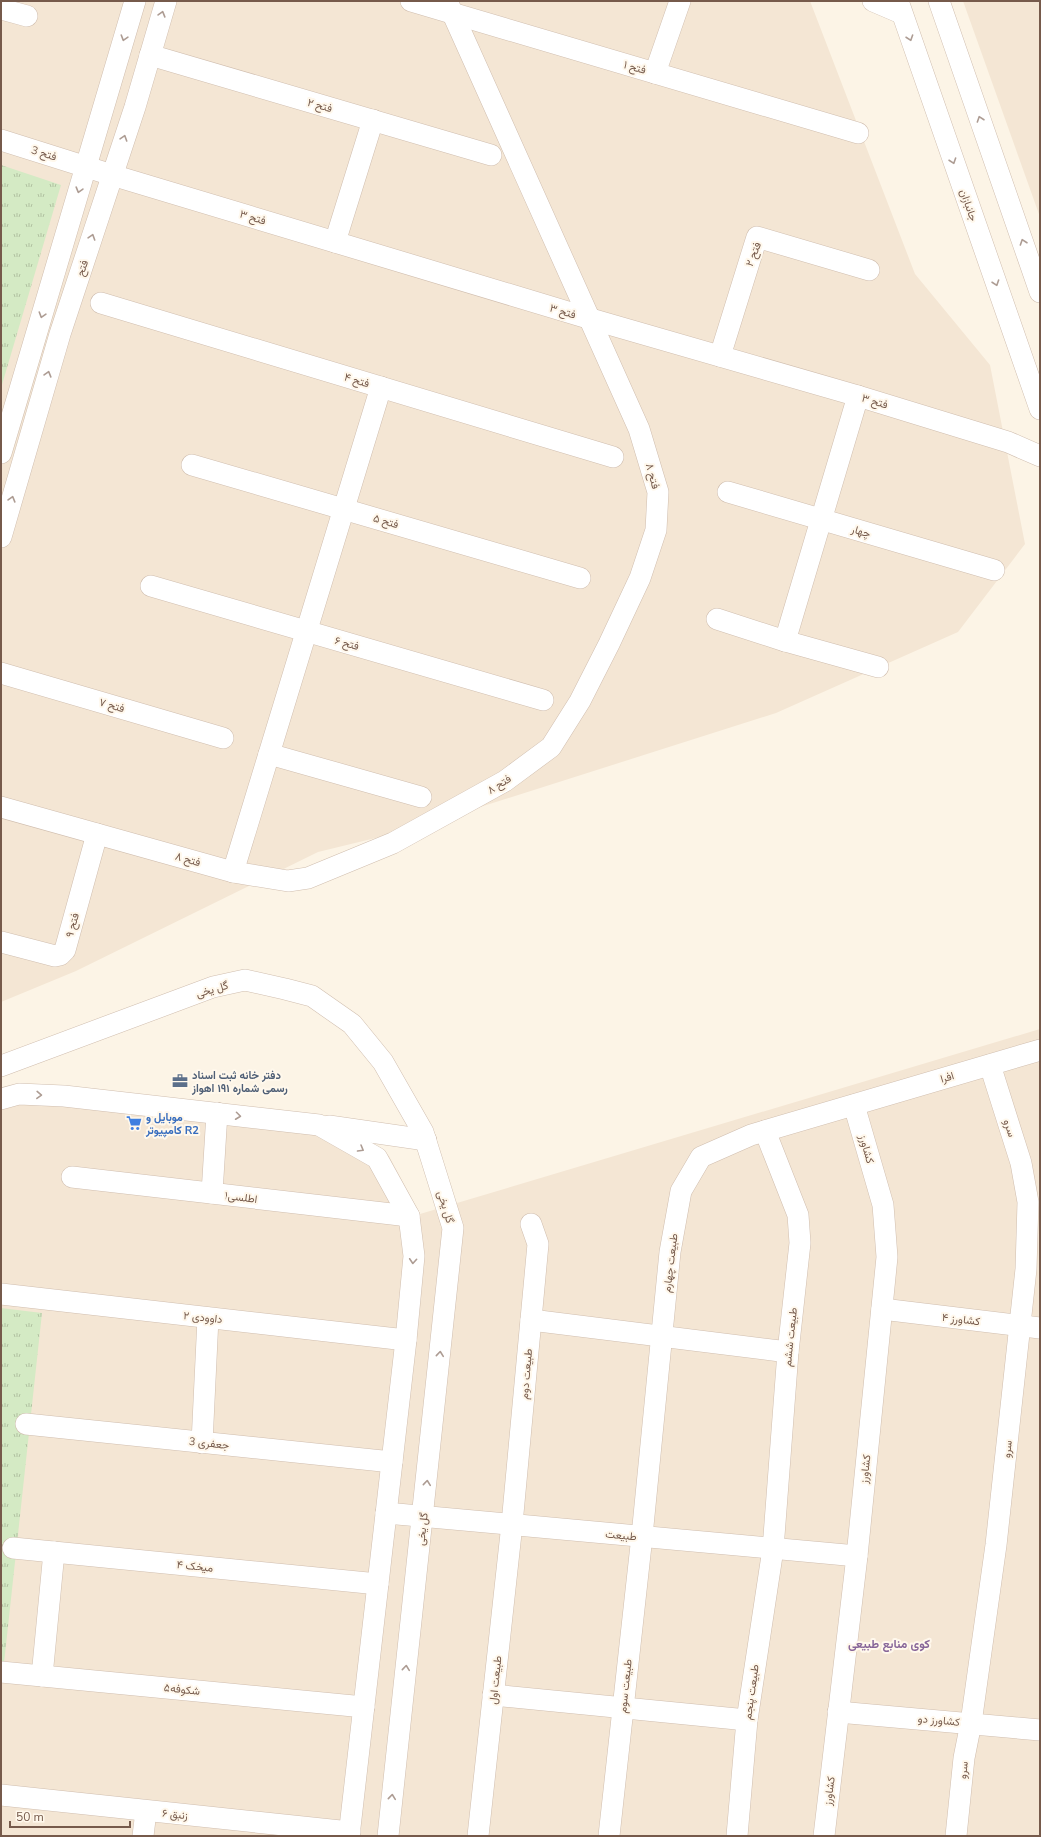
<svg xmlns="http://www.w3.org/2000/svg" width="1041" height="1837" font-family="'Nunito Sans',Vazirmatn,sans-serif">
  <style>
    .residential { fill: #f4e6d4 }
    .grass { fill: url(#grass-tufts) }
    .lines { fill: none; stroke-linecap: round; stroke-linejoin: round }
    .minor-casing { stroke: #d0beaf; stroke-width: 22 }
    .minor { stroke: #fff; stroke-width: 21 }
    .oneway { stroke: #ad9c93 }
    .labels { text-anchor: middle; stroke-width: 4; stroke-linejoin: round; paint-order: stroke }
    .street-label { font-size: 11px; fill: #765a4b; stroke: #fff8ec }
    .service-label { font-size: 11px; font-weight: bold; fill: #4e5e75; stroke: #fff8ec; text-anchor: start }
    .shop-label { font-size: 11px; font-weight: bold; fill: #366cbe; stroke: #fff8ec; text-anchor: start }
    .neighbourhood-label { font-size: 12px; font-weight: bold; fill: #869; stroke: #fff8ec }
  </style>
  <defs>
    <pattern id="grass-tufts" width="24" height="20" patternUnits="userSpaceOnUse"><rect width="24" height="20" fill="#d4eac4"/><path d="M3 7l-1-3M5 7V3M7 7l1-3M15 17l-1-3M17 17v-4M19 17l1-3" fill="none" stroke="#b1c1a1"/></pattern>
  </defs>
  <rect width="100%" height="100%" fill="#fcf4e6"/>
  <g class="residential">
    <polygon points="1,1 810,1 915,274 990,365 1025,544 958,632 776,713 430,823 392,834 318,852 76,971 1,1002"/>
    <polygon points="963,1 1040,1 1040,217"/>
    <polygon points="1040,1029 1040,1836 1,1836 1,1092 349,1124 389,1156 420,1214"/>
  </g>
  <g class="grass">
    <polygon points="1,165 61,185 1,388"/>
    <polygon points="1,1308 42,1313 1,1691"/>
  </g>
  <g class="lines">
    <defs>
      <g id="minor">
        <polyline points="411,1 858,133"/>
        <polyline points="873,1 901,13"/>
        <polyline points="898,1 1040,409"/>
        <polyline points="939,1 1040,292"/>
        <polyline points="1,9 27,16"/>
        <polyline points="150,55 491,155"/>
        <polyline points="655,73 680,1"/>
        <polyline points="1,140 112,175 591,319 858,396 1008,442 1040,456"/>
        <polyline points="335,242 373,120"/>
        <polyline points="101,303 613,457"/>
        <polyline points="720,356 757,237 869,270"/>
        <polyline points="858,396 785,641 878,667"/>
        <polyline points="1,453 135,1"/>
        <polyline points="192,465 580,578"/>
        <polyline points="728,492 994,570"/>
        <polyline points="1,537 60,334 135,107 166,1"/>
        <polyline points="151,586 543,700"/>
        <polyline points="717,619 785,641"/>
        <polyline points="1,673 223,738"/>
        <polyline points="269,754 421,797"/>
        <polyline points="1,807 233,872 288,881 308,878 393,843 505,781 551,747 580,701 609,644 640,578 656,530 658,492 639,429 447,1"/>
        <polyline points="233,872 381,387"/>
        <polyline points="1,942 55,956 60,955 65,950 97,834"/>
        <polyline points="1,1066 213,987 245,980 285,989 312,996 352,1024 383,1062 423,1132 453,1228 388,1836"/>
        <polyline points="1,1099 19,1094 64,1096 319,1125 377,1158 409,1216 414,1256 406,1340 349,1836"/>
        <polyline points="329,1126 426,1140"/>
        <polyline points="72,1177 409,1216"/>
        <polyline points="212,1193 217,1113"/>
        <polyline points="1,1294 406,1340"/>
        <polyline points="882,1309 1040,1328"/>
        <polyline points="531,1320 788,1352"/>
        <polyline points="26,1424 392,1462"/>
        <polyline points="202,1443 208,1318"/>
        <polyline points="386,1513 857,1556"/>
        <polyline points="13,1548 378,1584"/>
        <polyline points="1,1672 364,1707"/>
        <polyline points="42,1676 54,1552"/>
        <polyline points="493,1695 747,1720"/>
        <polyline points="838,1712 1040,1730"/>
        <polyline points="1,1795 350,1832"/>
        <polyline points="143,1836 146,1811"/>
        <polyline points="478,1836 512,1524 538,1244 531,1224"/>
        <polyline points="609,1836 642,1536 670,1252 681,1191 701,1157 751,1135 1040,1050"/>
        <polyline points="737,1836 747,1720 773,1549 788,1352 800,1243 798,1215 765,1131"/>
        <polyline points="824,1836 857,1556 887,1257 883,1205 854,1105"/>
        <polyline points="956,1836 964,1758 971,1723 996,1545 1026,1269 1028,1202 1021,1163 990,1065"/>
      </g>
    </defs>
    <use href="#minor" class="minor-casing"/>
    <use href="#minor" class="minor"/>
  </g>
  <defs><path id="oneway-chevron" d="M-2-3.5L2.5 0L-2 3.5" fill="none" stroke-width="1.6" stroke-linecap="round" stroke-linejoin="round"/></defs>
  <g class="oneway">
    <use href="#oneway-chevron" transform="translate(162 14) rotate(-74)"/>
    <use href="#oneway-chevron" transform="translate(124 38) rotate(107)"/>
    <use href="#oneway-chevron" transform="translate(910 38) rotate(71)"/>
    <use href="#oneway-chevron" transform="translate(980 119) rotate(-109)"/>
    <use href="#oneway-chevron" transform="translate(124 138) rotate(-72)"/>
    <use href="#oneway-chevron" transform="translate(953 161) rotate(71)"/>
    <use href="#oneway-chevron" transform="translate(79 190) rotate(106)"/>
    <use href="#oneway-chevron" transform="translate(92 237) rotate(-72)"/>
    <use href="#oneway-chevron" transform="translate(1023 242) rotate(-109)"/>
    <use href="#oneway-chevron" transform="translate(996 283) rotate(71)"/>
    <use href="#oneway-chevron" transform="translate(42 315) rotate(107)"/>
    <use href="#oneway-chevron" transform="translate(48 374) rotate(-74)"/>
    <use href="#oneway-chevron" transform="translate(12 499) rotate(-74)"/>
    <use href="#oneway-chevron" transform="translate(39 1095) rotate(2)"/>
    <use href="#oneway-chevron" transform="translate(238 1116) rotate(7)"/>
    <use href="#oneway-chevron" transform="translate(361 1149) rotate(30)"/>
    <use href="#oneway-chevron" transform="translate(413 1261) rotate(94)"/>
    <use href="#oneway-chevron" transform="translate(440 1354) rotate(-84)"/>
    <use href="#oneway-chevron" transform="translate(427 1483) rotate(-84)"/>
    <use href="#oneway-chevron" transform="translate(406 1668) rotate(-84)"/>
    <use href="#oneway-chevron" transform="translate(392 1797) rotate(-84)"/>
  </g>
  <defs>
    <symbol id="office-bare" viewBox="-9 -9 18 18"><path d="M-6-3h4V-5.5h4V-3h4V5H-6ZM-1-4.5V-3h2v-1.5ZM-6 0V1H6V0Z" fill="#5c6f8a" stroke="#fff8ec" stroke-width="2.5" paint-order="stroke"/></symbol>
    <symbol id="supermarket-bare" viewBox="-9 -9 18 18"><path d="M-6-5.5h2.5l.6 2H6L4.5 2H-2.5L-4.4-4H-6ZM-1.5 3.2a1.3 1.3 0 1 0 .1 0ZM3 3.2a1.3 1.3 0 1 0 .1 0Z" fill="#3f7fe0" stroke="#fff8ec" stroke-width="2.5" paint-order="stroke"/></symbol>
  </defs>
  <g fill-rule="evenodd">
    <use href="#office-bare" x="169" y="1070" width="22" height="22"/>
    <use href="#supermarket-bare" x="123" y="1112" width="22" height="22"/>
  </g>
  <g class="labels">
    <g class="street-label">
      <text transform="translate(635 67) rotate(16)" y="4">فتح ۱</text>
      <text transform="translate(320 105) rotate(16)" y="4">فتح ۲</text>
      <text transform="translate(44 153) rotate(17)" y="4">فتح 3</text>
      <text transform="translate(969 205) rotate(71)" y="4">جانبازان</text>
      <text transform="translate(253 217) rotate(17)" y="4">فتح ۳</text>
      <text transform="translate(753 254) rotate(-69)" y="4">فتح ۲</text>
      <text transform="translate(82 268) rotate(-72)" y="4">فتح</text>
      <text transform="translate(563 311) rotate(17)" y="4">فتح ۳</text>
      <text transform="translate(357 380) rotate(17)" y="4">فتح ۴</text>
      <text transform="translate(875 401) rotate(17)" y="4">فتح ۳</text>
      <text transform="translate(653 476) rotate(75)" y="4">فتح ۸</text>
      <text transform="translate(386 521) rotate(16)" y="4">فتح ۵</text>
      <text transform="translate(861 531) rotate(16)" y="4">چهار</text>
      <text transform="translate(347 643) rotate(16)" y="4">فتح ۶</text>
      <text transform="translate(112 705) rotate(16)" y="4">فتح ۷</text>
      <text transform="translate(499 784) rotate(-32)" y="4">فتح ۸</text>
      <text transform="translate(188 859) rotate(16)" y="4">فتح ۸</text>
      <text transform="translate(72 925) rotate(-75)" y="4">فتح ۹</text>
      <text transform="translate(212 989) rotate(-16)" y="4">گل یخی</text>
      <text transform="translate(947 1077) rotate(-17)" y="4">افرا</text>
      <text transform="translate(1010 1128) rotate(72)" y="4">سرو</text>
      <text transform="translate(867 1149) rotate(74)" y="4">کشاورز</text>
      <text transform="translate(241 1197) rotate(7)" y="4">اطلسی۱</text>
      <text transform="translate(446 1207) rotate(73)" y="4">گل یخی</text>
      <text transform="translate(670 1263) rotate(-83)" y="4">طبیعت چهارم</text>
      <text transform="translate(203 1317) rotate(6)" y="4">داوودی ۲</text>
      <text transform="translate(961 1319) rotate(7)" y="4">کشاورز ۴</text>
      <text transform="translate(790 1337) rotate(-84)" y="4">طبیعت ششم</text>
      <text transform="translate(526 1374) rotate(-85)" y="4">طبیعت دوم</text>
      <text transform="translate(209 1443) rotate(6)" y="4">3 جعفری</text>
      <text transform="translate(1007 1449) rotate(-84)" y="4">سرو</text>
      <text transform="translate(865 1469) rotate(-84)" y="4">کشاورز</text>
      <text transform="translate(422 1529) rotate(-84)" y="4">گل یخی</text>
      <text transform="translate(621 1535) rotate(5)" y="4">طبیعت</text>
      <text transform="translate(195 1566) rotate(6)" y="4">میخک ۴</text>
      <text transform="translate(495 1680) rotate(-84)" y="4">طبیعت اول</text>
      <text transform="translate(625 1686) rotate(-84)" y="4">طبیعت سوم</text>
      <text transform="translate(182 1689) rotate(6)" y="4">شکوفه۵</text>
      <text transform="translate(751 1692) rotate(-82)" y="4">طبیعت پنجم</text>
      <text transform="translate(939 1720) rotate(5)" y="4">کشاورز دو</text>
      <text transform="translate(963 1770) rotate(-84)" y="4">سرو</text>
      <text transform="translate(829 1791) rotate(-83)" y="4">کشاورز</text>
      <text transform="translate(175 1814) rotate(6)" y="4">زنبق ۶</text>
    </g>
    <g class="service-label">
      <text x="192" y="1079">دفتر خانه ثبت اسناد<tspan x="192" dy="13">رسمی شماره ۱۹۱ اهواز</tspan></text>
    </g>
    <g class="shop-label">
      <text x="146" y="1121">موبایل و<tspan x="146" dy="13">کامپیوتر R2</tspan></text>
    </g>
    <g class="neighbourhood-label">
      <text x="889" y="1648">کوی منابع طبیعی</text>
    </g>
  </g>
  <rect width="1041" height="1837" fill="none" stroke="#765a4b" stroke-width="4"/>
  <path d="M10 1821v6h120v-6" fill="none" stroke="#765a4b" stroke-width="2"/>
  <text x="16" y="1821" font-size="12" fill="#765a4b" stroke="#fff8ec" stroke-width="3" paint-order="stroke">50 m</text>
</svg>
